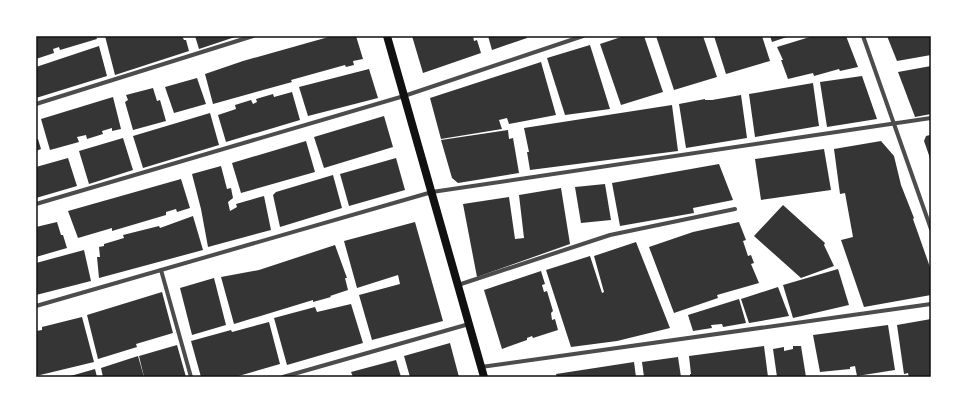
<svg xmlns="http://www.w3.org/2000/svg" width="967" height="413" font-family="Lato,sans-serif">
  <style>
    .building { fill: #353535 }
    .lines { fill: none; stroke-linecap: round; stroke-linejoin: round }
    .minor { stroke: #4c4c4c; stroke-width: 4 }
    .secondary { stroke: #111; stroke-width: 8 }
    .neatline { fill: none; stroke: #111; stroke-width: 1.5 }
  </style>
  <rect width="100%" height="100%" fill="#fff"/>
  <g class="building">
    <polygon points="36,36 96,36 97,39 60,50 59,47 53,49 54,53 36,59"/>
    <polygon points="105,36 182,36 184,40 186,40 189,51 115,75"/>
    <polygon points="195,36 238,36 199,49"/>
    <polygon points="332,36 356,36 363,59 353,61 354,65 346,67 345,65 291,80 292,82 213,104 205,74 243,61"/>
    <polygon points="412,36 473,36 474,41 477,40 481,53 423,73"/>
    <polygon points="488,36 526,36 527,38 492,50"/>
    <polygon points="624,36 644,36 663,92 621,105 600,44"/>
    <polygon points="656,36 703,36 717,77 674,90"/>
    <polygon points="714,36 762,36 770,61 726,74"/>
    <polygon points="770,36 790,36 772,42"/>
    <polygon points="813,36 846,36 858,67 840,71 839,69 814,76 813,73 788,79 781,60 783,60 777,47"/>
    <polygon points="887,36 931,36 931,55 897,61"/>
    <polygon points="590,45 610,109 565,115 547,58"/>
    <polygon points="99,46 107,76 36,98 36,67"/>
    <polygon points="541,62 556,115 509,124 507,118 499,120 502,129 441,139 430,98"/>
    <polygon points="931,66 931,114 915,117 898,72"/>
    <polygon points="369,69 378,98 308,116 299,87"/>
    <polygon points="862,76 877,119 827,127 820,82"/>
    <polygon points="197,78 206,104 174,113 165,87"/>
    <polygon points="813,83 819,126 755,137 749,94"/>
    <polygon points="153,88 157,101 160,100 166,121 133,130 125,102 128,100 126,95"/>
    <polygon points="292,92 300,120 226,142 218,115 236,109 235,105 251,100 253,104 257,102 256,99 273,94 274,97"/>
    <polygon points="741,95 747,138 686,148 679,104 705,99 705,100 712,100"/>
    <polygon points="113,97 121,129 112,131 112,128 102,131 103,134 87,139 86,135 77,137 79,142 50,150 41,119"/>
    <polygon points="672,105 678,151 530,170 527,152 529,152 524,128"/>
    <polygon points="210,113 219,145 143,168 133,136"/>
    <polygon points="384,116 393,147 324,168 314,137"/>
    <polygon points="508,130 509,139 513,138 519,173 458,183 452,178 441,140"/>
    <polygon points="930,135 931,136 931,161 924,141 926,136"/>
    <polygon points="123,138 133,170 89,184 79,151"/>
    <polygon points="36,139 38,139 41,149 36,151"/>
    <polygon points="306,141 315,172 241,193 232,163"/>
    <polygon points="881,141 894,156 901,185 914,218 913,219 931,270 931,295 864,307 841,240 853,237 845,193 840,194 834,149"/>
    <polygon points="824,149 831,190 761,200 755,159"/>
    <polygon points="68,158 77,186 36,198 36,167"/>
    <polygon points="396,158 405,190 349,206 340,174"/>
    <polygon points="719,164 733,200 693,208 694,213 620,226 612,183"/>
    <polygon points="221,166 227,189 231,188 233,198 228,202 230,211 237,207 236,204 264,196 271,230 208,247 201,209 192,174"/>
    <polygon points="333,175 342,208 280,227 273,195 276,192"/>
    <polygon points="181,179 190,208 177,212 176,209 166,212 166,215 112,231 112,228 78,238 68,211"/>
    <polygon points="605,184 611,220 581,223 575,187"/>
    <polygon points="561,188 570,244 477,277 463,204 509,197 515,239 524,238 519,195"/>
    <polygon points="783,205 825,243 824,245 834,266 801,278 754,236"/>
    <polygon points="193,216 203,250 99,278 97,257 100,257 99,247 104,246 104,244 124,238 123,235 159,226 160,228"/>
    <polygon points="57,222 61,235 63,235 67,248 36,257 36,227"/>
    <polygon points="415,222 443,321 372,340 359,295 400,284 398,275 357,288 344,241"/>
    <polygon points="739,222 746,240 743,241 748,256 751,255 754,263 751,264 759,283 717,295 718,298 674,313 649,247 693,232"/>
    <polygon points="636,242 670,328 617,341 571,347 546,270 590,256 602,293 604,292 594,256"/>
    <polygon points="335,245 347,278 345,278 348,290 330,296 331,297 313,302 313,300 234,324 221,277 259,270"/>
    <polygon points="84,250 91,281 36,295 36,263"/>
    <polygon points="838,269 849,305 793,318 783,285"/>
    <polygon points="541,271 545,284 542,285 544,292 547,291 553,311 551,313 552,320 555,319 558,330 533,338 532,336 527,338 527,340 502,349 484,290"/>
    <polygon points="214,278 226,325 192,335 180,288"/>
    <polygon points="778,287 789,316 749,323 741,299"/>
    <polygon points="162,292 173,333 136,344 137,347 98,359 87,315"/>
    <polygon points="739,299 746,323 723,327 722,324 711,325 712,328 693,331 688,315"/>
    <polygon points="351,304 363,343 287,365 274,318 315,307 317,312"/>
    <polygon points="82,317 94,362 36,376 36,331 42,330 42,327"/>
    <polygon points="931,319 931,377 909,377 908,373 904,374 897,325"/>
    <polygon points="269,322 280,364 235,377 201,377 191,341 231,330 232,332"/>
    <polygon points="888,325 895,370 857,376 855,366 850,367 850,369 820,372 813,335"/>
    <polygon points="450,343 459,377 410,377 404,356"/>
    <polygon points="177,345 186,377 144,377 139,356"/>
    <polygon points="764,346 768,377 690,377 690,374 691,374 689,356"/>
    <polygon points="793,346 801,346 806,377 777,377 773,349 784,347 784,351 793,349"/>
    <polygon points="138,356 144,377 103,377 101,368"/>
    <polygon points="678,357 681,377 644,377 642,362"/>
    <polygon points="396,360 401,377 353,377 351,372"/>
    <polygon points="634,362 636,377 557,377 556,374"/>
    <polygon points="95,369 97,377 67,377"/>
  </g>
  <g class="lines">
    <g class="minor">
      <polyline points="863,36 931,229"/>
      <polyline points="36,104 253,36"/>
      <polyline points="36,204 404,96 583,36"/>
      <polyline points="161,270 191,377"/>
      <polyline points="458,285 610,235 735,209"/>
      <polyline points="36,306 432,192 931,118"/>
      <polyline points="481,367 931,304"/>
      <polyline points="283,377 469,324"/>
    </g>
    <polyline class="secondary" points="387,36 484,377"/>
  </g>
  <rect width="967" height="413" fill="none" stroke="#ffffff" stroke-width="74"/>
  <rect x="37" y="37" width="893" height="339" class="neatline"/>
</svg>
